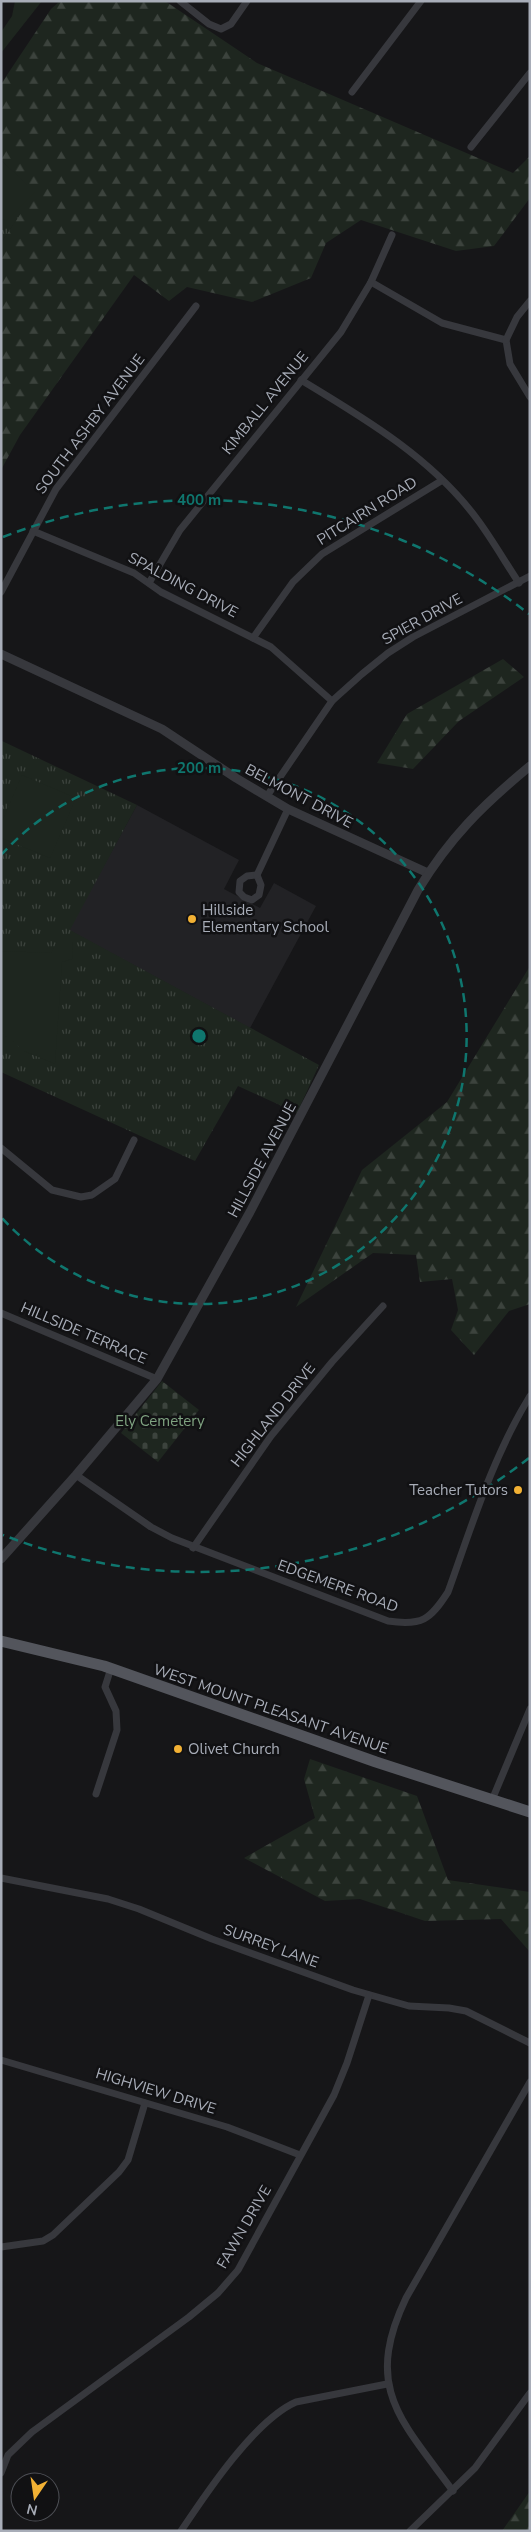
<svg xmlns="http://www.w3.org/2000/svg" width="531" height="2532" font-family="'Nunito Sans',sans-serif">
  <style>
    .built { fill: #222225 }
    .forest { fill: url(#forest-firs) }
    .cemetery { fill: url(#cemetery-stones) }
    .park { fill: url(#park-tufts) }
    .garden { fill: #1e261f }
    .lines { fill: none; stroke-linecap: round; stroke-linejoin: round }
    .minor { stroke: #37383d; stroke-width: 7 }
    .tertiary { stroke: #37383d; stroke-width: 9 }
    .primary { stroke: #53555c; stroke-width: 11 }
    .ring { fill: none; stroke: #0f766e; stroke-width: 2.5; stroke-dasharray: 9 6 }
    .poi-dot { fill: #f2b134; stroke: #111113; stroke-width: 2 }
    .labels { text-anchor: middle; stroke-width: 5; stroke-linejoin: round; paint-order: stroke }
    .street-label { font-size: 15px; fill: #a8adb8; stroke: #111113 }
    .poi-label { font-size: 15px; fill: #a8adb8; stroke: #111113; text-anchor: start }
    .park-label { font-size: 15px; fill: #7fa381; stroke: #111113 }
    .centre { fill: #0f766e; stroke: #111113; stroke-width: 2.5 }
    .ring-label { font-size: 15px; text-anchor: middle; font-weight: bold; fill: #0f766e; stroke: #111113; stroke-width: 5; stroke-linejoin: round; paint-order: stroke }
  </style>
  <defs>
    <pattern id="forest-firs" width="22" height="20" patternUnits="userSpaceOnUse" patternTransform="scale(1.25)"><rect width="22" height="20" fill="#1e261f"/><path d="M5 1l3.5 6h-7zM16 11l3.5 6h-7z" fill="#3c433d"/></pattern>
    <pattern id="cemetery-stones" width="16" height="16" patternUnits="userSpaceOnUse" patternTransform="scale(1.25)"><rect width="16" height="16" fill="#1e261f"/><path d="M2 7V4a2 2 0 0 1 4 0v3zM10 15v-3a2 2 0 0 1 4 0v3z" fill="#3c433d"/></pattern>
    <pattern id="park-tufts" width="24" height="20" patternUnits="userSpaceOnUse" patternTransform="scale(1.25)"><rect width="24" height="20" fill="#1e261f"/><path d="M3 7l-1-3M5 7V3M7 7l1-3M15 17l-1-3M17 17v-4M19 17l1-3" fill="none" stroke="#3c433d"/></pattern>
  </defs>
  <rect width="100%" height="100%" fill="#161618"/>
  <polygon class="built" points="137,805 239,860 224,889 260,908 274,883 316,906 250,1028 69,930"/>
  <g class="forest">
    <polygon points="60,1 165,1 257,63 513,173 530,156 530,198 494,246 456,251 361,220 326,243 311,278 252,302 187,287 169,301 134,275 20,435 1,470 1,391 4,385 1,382 1,243 34,192 1,160 1,84 51,9"/>
    <polygon points="503,659 524,677 459,721 413,769 377,763 407,714"/>
    <polygon points="530,966 530,1304 509,1311 474,1355 451,1330 458,1310 452,1279 420,1282 416,1255 373,1253 296,1307 362,1170 447,1102"/>
    <polygon points="310,1759 417,1796 448,1880 530,1892 530,1952 501,1919 425,1921 360,1899 325,1901 244,1858 315,1818 304,1779"/>
    <polygon points="530,2491 530,2531 502,2531"/>
  </g>
  <polygon class="cemetery" points="162,1381 199,1410 158,1462 121,1433"/>
  <g class="park">
    <polygon points="1,160 35,192 1,243"/>
    <polygon points="2,741 137,805 70,930 319,1065 297,1113 238,1086 195,1161 1,1072"/>
  </g>
  <g class="garden">
    <polygon points="15,1 42,1 1,53 1,32 12,16"/>
    <polygon points="1,162 35,192 6,221 1,218"/>
    <polygon points="22,775 76,798 50,858 1,838 1,824"/>
    <polygon points="57,942 73,942 72,959 62,962 55,1064 24,1051 1,1032 1,951 51,953"/>
  </g>
  <g class="lines">
    <g class="minor">
      <polyline points="180,1 209,24 221,29 231,24 247,1"/>
      <polyline points="352,92 421,1"/>
      <polyline points="471,147 530,73"/>
      <polyline points="371,282 442,323 506,340 510,364 530,397"/>
      <polyline points="506,340 517,317 530,301"/>
      <path d="M 301,380 C 364,418 432,458 477,519 C 492,539 505,562 519,583"/>
      <polyline points="33,531 134,573 161,592 271,647 332,701"/>
      <polyline points="149,583 180,530 341,332 371,282 392,235"/>
      <polyline points="1,592 56,489 196,306"/>
      <polyline points="253,638 293,582 322,554 441,481"/>
      <polyline points="267,796 332,701 362,674 388,653 413,637 530,576"/>
      <polygon points="257,875 261,885 259,895 252,900 244,897 239,892 240,881 247,876"/>
      <polyline points="257,875 288,809"/>
      <polyline points="1,1148 52,1190 81,1197 92,1195 115,1179 134,1140"/>
      <polyline points="1,1313 157,1379"/>
      <path d="M 76,1475 L 151,1527 L 172,1538 L 388,1621 C 422,1626 430,1620 448,1592 C 472,1525 493,1456 530,1396"/>
      <polyline points="193,1548 271,1436 332,1362 383,1306"/>
      <polyline points="96,1794 117,1730 116,1711 105,1687 111,1668"/>
      <polyline points="492,1800 530,1709"/>
      <polyline points="1,1878 108,1899 139,1909 212,1939 353,1990 409,2006 449,2008 466,2011 530,2043"/>
      <polyline points="1,2060 227,2127 300,2155"/>
      <polyline points="1,2247 43,2241 53,2235 119,2172 128,2160 145,2103"/>
      <polyline points="1,2473 8,2455 32,2432 189,2317 218,2293 238,2270 334,2095 347,2063 369,1995"/>
      <path d="M 453,2491 C 401,2420 363,2388 406,2298 L 530,2082"/>
      <path d="M 181,2531 C 207,2492 255,2420 296,2402 L 387,2384"/>
      <polyline points="410,2531 475,2468 530,2393"/>
    </g>
    <g class="tertiary">
      <polyline points="1,654 162,729 236,778 288,809 428,873"/>
      <path d="M 1,1559 L 76,1475 L 157,1379 L 250,1212 L 418,890 C 450,837 482,806 530,766"/>
    </g>
    <polyline class="primary" points="1,1641 104,1666 376,1762 530,1812"/>
  </g>
  <g class="ring">
    <path d="M1 855A268 268 0 1 1 1 1217"/>
    <path d="M529 1458A536 536 0 0 1 3 1535M3 537A536 536 0 0 1 529 614"/>
  </g>
  <g class="poi-dot">
    <circle cx="192" cy="919" r="5"/>
    <circle cx="518" cy="1490" r="5"/>
    <circle cx="178" cy="1749" r="5"/>
  </g>
  <g class="labels">
    <g class="street-label">
      <text transform="translate(265 403) rotate(-51)" y="5">KIMBALL AVENUE</text>
      <text transform="translate(90 424) rotate(-53)" y="5">SOUTH ASHBY AVENUE</text>
      <text transform="translate(367 511) rotate(-32)" y="5">PITCAIRN ROAD</text>
      <text transform="translate(183 585) rotate(28)" y="5">SPALDING DRIVE</text>
      <text transform="translate(422 619) rotate(-29)" y="5">SPIER DRIVE</text>
      <text transform="translate(299 796) rotate(28)" y="5">BELMONT DRIVE</text>
      <text transform="translate(262 1160) rotate(-62)" y="5">HILLSIDE AVENUE</text>
      <text transform="translate(84 1333) rotate(23)" y="5">HILLSIDE TERRACE</text>
      <text transform="translate(273 1415) rotate(-52)" y="5">HIGHLAND DRIVE</text>
      <text transform="translate(338 1586) rotate(20)" y="5">EDGEMERE ROAD</text>
      <text transform="translate(271 1709) rotate(19)" y="5">WEST MOUNT PLEASANT AVENUE</text>
      <text transform="translate(271 1946) rotate(20)" y="5">SURREY LANE</text>
      <text transform="translate(156 2091) rotate(17)" y="5">HIGHVIEW DRIVE</text>
      <text transform="translate(244 2227) rotate(-60)" y="5">FAWN DRIVE</text>
    </g>
    <g class="poi-label">
      <text x="202" y="915">Hillside<tspan x="202" dy="17">Elementary School</tspan></text>
      <text x="508" y="1495" text-anchor="end">Teacher Tutors</text>
      <text x="188" y="1754">Olivet Church</text>
    </g>
    <g class="park-label">
      <text x="160" y="1426">Ely Cemetery</text>
    </g>
  </g>
  <circle cx="199" cy="1036" r="8" class="centre"/>
  <g class="ring-label">
    <text x="199" y="505">400 m</text>
    <text x="199" y="773">200 m</text>
  </g>
  <rect width="531" height="2532" fill="none" stroke="#a8adb8" stroke-width="5"/>
  <g transform="translate(35 2497) rotate(193)"><circle r="24" fill="#111113" stroke="#4d4f55"/>
  <path d="M0-4L9 19L0 12L-9 19Z" fill="#f2b134"/>
  <text y="-8" font-size="14" font-weight="bold" text-anchor="middle" fill="#a8adb8">N</text>
  </g>
</svg>
